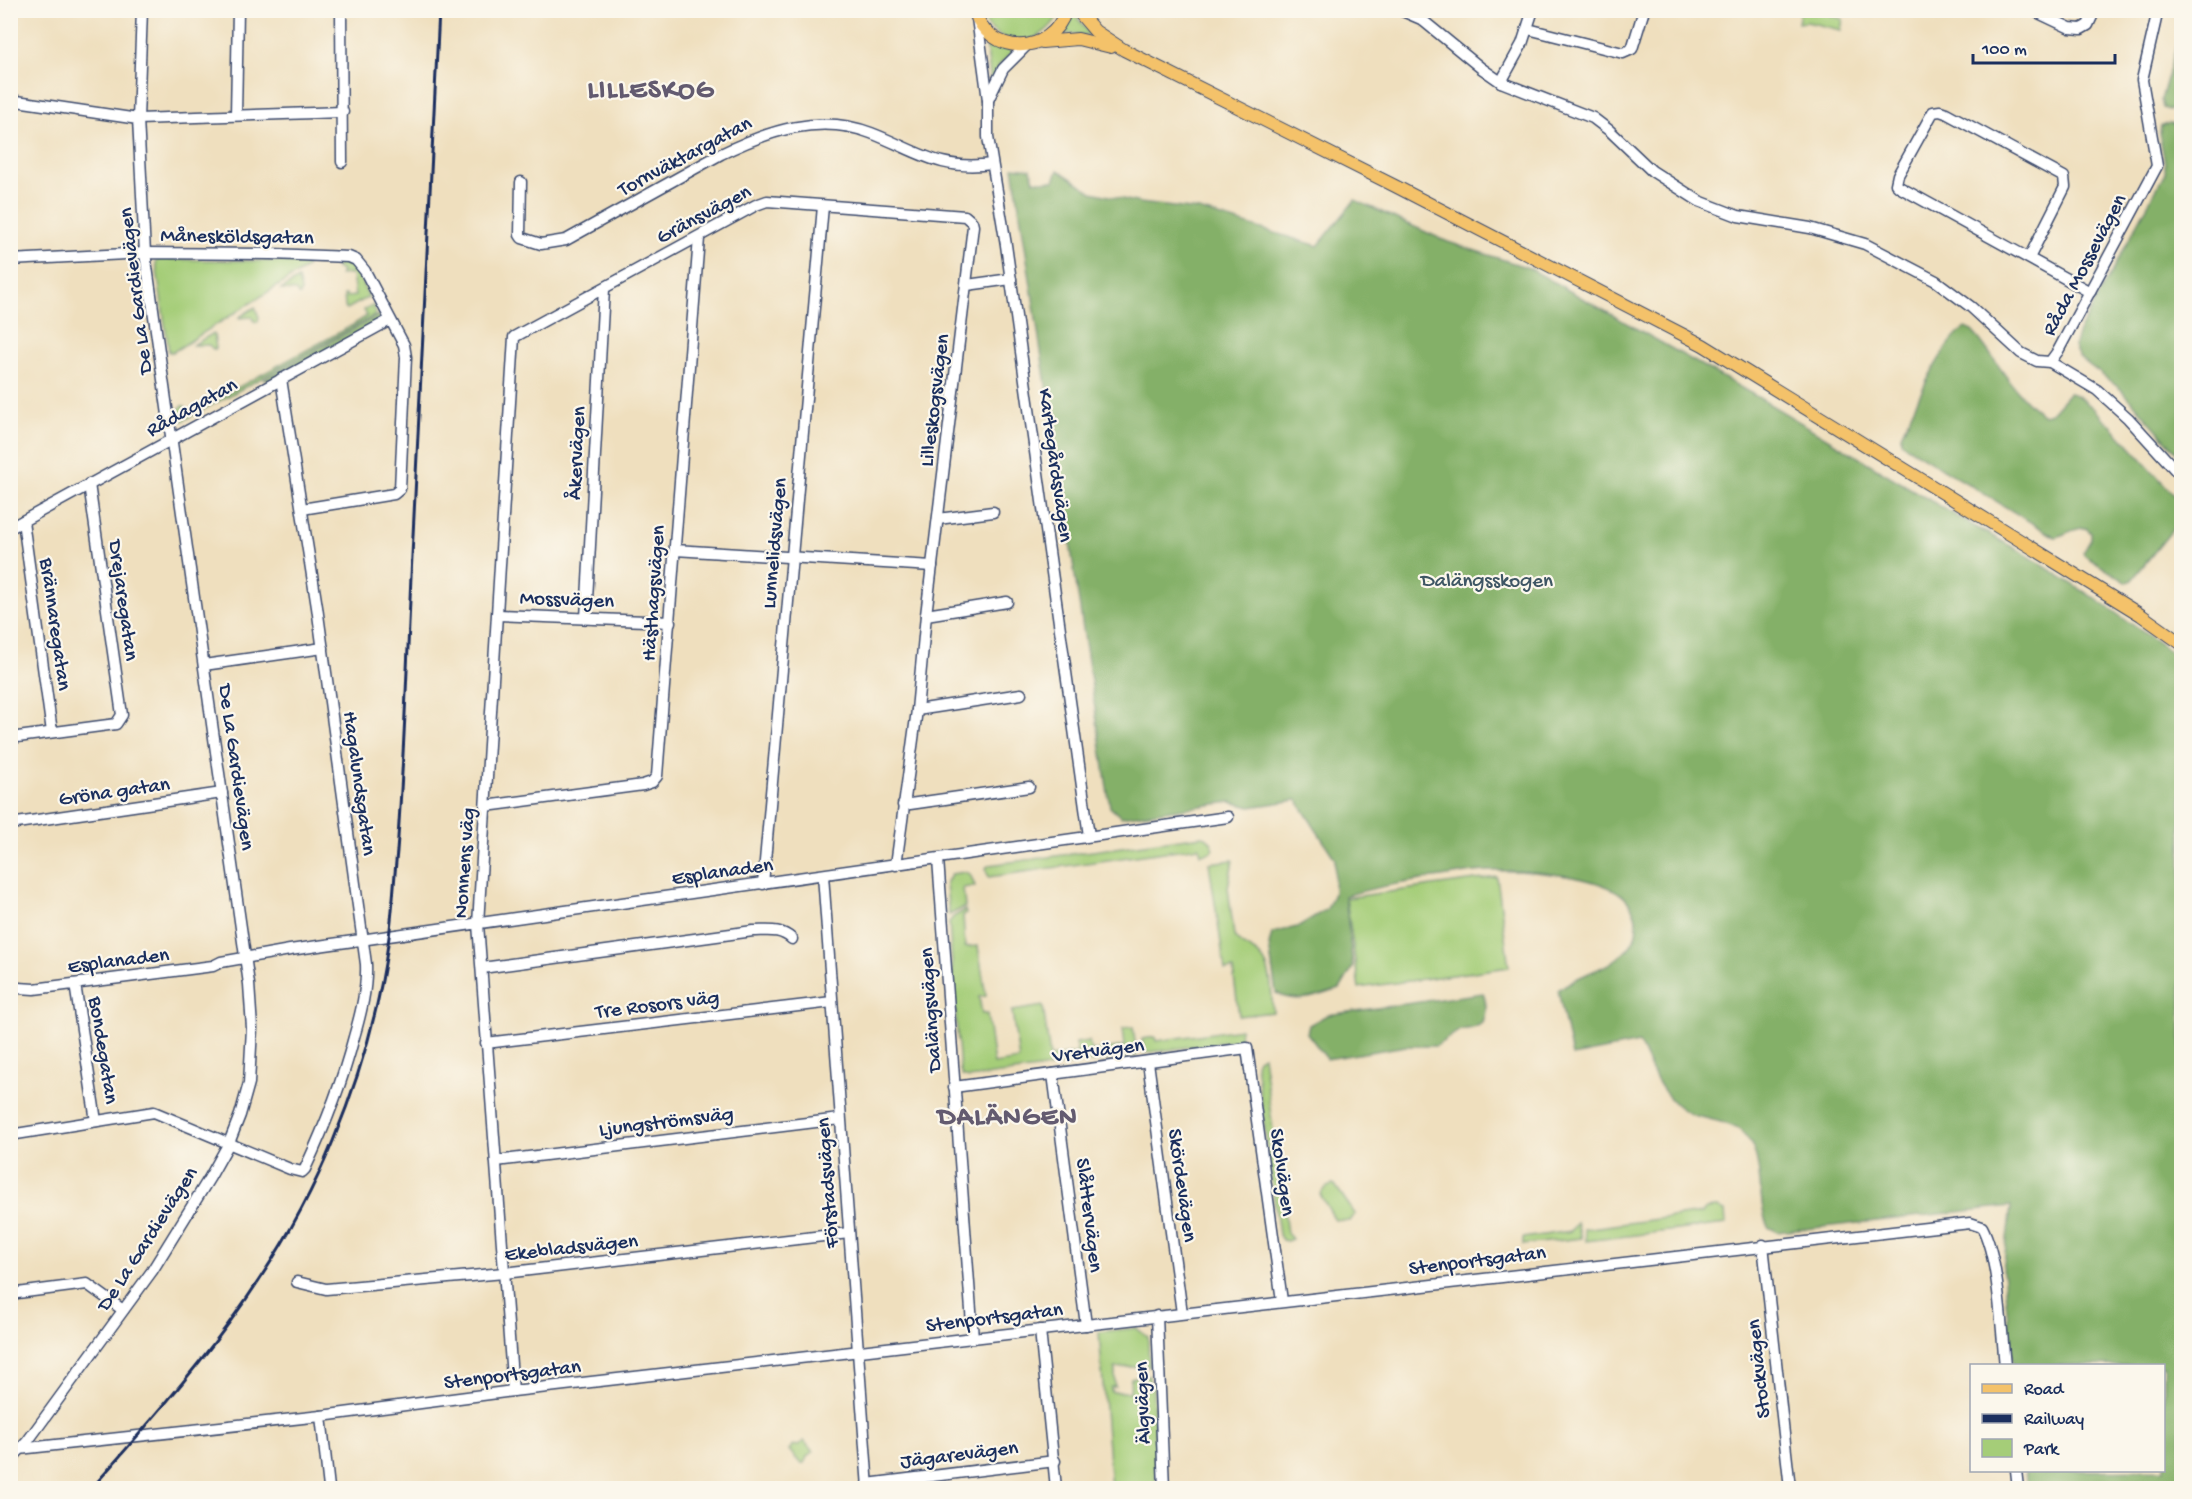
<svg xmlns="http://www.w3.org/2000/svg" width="2192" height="1499" font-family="'Gochi Hand',sans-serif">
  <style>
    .green { fill: #a5cd78; stroke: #607e6b; stroke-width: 1.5 }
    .forest { fill: #84b068; stroke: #507063; stroke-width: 1.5 }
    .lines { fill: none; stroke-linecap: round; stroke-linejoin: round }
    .minor-casing { stroke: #3b496c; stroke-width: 13 }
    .major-casing { stroke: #3b496c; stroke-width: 14 }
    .minor { stroke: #fff; stroke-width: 10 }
    .major { stroke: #f4c26a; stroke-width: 12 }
    .rail { stroke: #1b2f5e; stroke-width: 3 }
    .labels { text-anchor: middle; stroke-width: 4.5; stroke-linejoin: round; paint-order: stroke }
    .street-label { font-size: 21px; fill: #1b2f5e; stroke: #fbf7ec }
    .park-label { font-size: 21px; fill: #3e5664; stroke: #fbf7ec }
    .district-label { font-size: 27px; font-weight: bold; letter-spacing: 1.5px; fill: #635b70; stroke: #fbf7ec }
  </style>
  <rect width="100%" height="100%" fill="#fbf7ec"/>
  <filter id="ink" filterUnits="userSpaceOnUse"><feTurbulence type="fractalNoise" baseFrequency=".0167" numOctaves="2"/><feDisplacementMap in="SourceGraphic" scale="12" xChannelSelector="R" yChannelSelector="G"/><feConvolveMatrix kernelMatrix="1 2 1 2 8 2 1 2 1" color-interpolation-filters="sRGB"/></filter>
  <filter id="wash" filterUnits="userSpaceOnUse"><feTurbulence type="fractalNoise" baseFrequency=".008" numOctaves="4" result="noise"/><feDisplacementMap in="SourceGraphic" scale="24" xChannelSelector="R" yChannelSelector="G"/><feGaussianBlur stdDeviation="1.35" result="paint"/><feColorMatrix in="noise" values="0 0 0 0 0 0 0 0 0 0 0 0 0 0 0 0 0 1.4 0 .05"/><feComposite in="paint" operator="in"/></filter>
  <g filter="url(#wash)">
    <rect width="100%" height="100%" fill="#efdfbe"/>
    <g class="green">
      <path d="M 979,11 L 1061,11 C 1047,38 1019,52 992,30 C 987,26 983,17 979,11 Z"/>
      <polygon points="1072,11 1089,33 1088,35 1061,33"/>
      <polygon points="1807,11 1827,11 1831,16 1843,19 1841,30 1807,22 1798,23 1800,12"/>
      <polygon points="988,40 1013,51 999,66 991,83 986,42"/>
      <polygon points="159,259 307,262 306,268 173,352 169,352 157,270 156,262"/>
      <path d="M 337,262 C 356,262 361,283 369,297 L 347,309 L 345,307 L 344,295 L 346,295 L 347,297 L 355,296 L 352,274 L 340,275 L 342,271 L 336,268 Z"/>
      <polygon points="298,279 301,291 300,295 298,295 296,291 281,290"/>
      <polygon points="374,305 376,315 183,421 178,419 178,410 182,406 185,406 189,414 353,325 367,316 364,310"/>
      <polygon points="255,307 259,317 258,322 255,322 252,317 238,318"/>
      <polygon points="380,315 379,320 369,326 269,380 264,379"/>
      <polygon points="212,334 214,334 216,349 213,349 209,345 193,345"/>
      <path d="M 1202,836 C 1209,836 1212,843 1214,849 L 1211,852 L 1201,854 L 1199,847 L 989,877 L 985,869 L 989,865 Z"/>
      <path d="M 1233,860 L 1228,887 L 1234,936 C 1241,947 1252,948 1260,956 C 1273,968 1271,995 1273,1012 L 1239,1016 L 1233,969 L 1225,970 L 1209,863 Z"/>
      <polygon points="965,872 970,874 975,886 963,888 965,907 949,915 946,884 951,874"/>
      <polygon points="1497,877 1509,967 1359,988 1346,898"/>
      <polygon points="965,910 966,914 963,915 965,947 978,946 986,996 979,997 982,1014 987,1014 994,1064 1019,1060 1012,1011 1043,1006 1050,1057 1077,1053 1076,1043 1089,1041 1091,1051 1125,1046 1123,1028 1133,1027 1137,1056 969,1078 962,1076 960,1070 949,923 953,917"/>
      <polygon points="1240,1029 1241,1040 1144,1053 1142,1039 1155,1037 1156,1041"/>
      <polygon points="1263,1056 1287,1233 1292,1239 1287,1241 1282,1240 1279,1235 1256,1064 1258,1059"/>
      <polygon points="1332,1185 1335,1185 1355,1214 1350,1221 1335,1220 1320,1194 1325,1188"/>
      <polygon points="1717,1208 1725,1211 1726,1224 1586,1241 1584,1229 1702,1213 1706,1209"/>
      <polygon points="1577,1223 1581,1238 1523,1245 1523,1238 1571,1231"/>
      <polygon points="1136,1328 1148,1337 1149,1366 1115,1368 1115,1387 1111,1387 1111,1392 1130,1392 1131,1378 1149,1375 1149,1383 1153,1383 1156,1488 1111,1488 1099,1332"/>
      <polygon points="804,1441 813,1452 807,1457 804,1463 800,1463 789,1450 793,1445 798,1446"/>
    </g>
    <g class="forest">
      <polygon points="2181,28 2181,109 2169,110 2163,108 2161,100"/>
      <path d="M 2170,123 L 2182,126 L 2181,457 L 2123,391 L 2080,358 C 2071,348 2076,339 2081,328 L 2165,173 C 2167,157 2157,140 2161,126 Z"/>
      <path d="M 1013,167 L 1031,169 L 1034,181 L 1054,181 L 1058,170 L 1092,192 L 1140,203 L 1199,210 L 1318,246 L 1355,200 L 1448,242 L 1529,268 L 1761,399 L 1963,520 L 2025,554 L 2096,599 L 2181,659 L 2181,1488 L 2027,1488 L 2025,1471 L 2164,1470 L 2164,1366 L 2013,1365 L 2003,1271 L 2011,1206 L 1778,1232 L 1768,1227 C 1755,1197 1767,1154 1741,1131 C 1732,1123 1709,1119 1697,1116 C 1666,1108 1651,1069 1639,1043 L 1572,1056 L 1558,990 C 1580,972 1614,969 1631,945 C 1639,934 1638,917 1631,906 C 1628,901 1624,896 1619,893 C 1591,874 1523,870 1489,871 C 1476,871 1462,874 1448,876 C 1413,881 1379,886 1345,896 L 1353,967 L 1340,989 C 1318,996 1298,1005 1276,993 L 1269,945 L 1272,933 L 1297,927 L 1327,909 L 1334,893 L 1335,859 L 1297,800 L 1250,807 L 1231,802 L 1121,817 L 1110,807 Z"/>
      <path d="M 1965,328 L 1972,331 L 1979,339 C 1996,360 2021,404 2044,415 L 2051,413 L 2069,393 C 2089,393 2161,483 2181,502 L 2181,519 L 2131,581 L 2126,582 L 2085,556 L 2083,553 L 2091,539 L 2091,533 L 2086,528 C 2074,527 2066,535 2055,537 L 1907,447 L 1901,441 L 1901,435 C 1916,405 1938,348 1965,328 Z"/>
      <path d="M 1483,993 C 1487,1004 1487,1012 1483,1023 L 1473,1028 L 1460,1030 L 1436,1046 L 1406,1046 L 1327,1059 L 1307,1033 L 1309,1025 L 1327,1015 Z"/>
    </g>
  </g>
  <g filter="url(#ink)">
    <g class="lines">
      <defs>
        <g id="minor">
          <polyline points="341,10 342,162"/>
          <polyline points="1400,10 1421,19 1481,68 1501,82 1593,118 1610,131 1652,171 1699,201 1738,216 1810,228 1865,244 1936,281 1971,307 2021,353 2037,361 2050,362 2097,390 2128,418 2182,477"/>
          <polyline points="2032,10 2070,28 2081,29 2088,25 2095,10"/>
          <polyline points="977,18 988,100 988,137 1006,245 1089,836"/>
          <polyline points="1528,29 1623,53 1632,49 1644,10"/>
          <polyline points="1501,82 1522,44 1533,10"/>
          <polyline points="10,100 138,119 343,112"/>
          <polyline points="988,100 1003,69 1026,46"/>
          <polyline points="236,115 238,10"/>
          <path d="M 521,182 L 520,235 L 522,238 L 541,244 L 566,240 L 721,154 C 768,131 820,113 871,133 C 918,151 938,171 992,164"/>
          <polyline points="2029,258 2065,187 2064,177 1946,113 1940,111 1933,112 1898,175 1896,184 1899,187 2090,292"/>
          <polyline points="10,260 145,253 271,254 349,257 356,260 365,271 404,345 406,357 400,489 394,494 302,509"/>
          <polyline points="967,285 1011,279"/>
          <polyline points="2050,362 2058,351 2157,166 2142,80 2158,10"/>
          <polyline points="938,519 993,512"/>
          <polyline points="23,521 52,732"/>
          <polyline points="10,528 390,320"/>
          <polyline points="675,550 932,566"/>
          <polyline points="498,615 670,622"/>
          <polyline points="926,615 1007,602"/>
          <polyline points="586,618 604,289"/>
          <polyline points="204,665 323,648"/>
          <polyline points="917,710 1021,694"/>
          <polyline points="10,738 116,724 122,715 89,484"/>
          <polyline points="903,805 1029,787"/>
          <polyline points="486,806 643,785 652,782 657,776 699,238"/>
          <polyline points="10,824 222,793"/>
          <polyline points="938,859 973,1338"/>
          <polyline points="823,875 868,1488"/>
          <polyline points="763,884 823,206"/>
          <path d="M 482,968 L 753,931 C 768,931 780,928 792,939"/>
          <polyline points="75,984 96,1121"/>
          <polyline points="19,988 34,989 213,966 221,962 290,950 1228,817"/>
          <polyline points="486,1043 832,1002"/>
          <polyline points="1148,1062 1182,1313"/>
          <polyline points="1053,1074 1086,1325"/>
          <polyline points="954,1087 1247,1048 1282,1301"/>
          <path d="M 10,1135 L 154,1112 L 290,1169 L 302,1172 L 305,1169 C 325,1126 342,1083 354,1037 C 361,1013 367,989 366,964 L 317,607 L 281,379"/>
          <polyline points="496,1161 840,1119"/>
          <polyline points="1763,1245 1790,1488"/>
          <polyline points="297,1282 326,1289 504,1273 849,1233"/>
          <polyline points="10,1294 87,1284 123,1310"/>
          <polyline points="1157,1316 1164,1488"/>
          <polyline points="1040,1330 1056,1488"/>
          <polyline points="513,1391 478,924 514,337 756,205 767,201 965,216 972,222 973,226 926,615 917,710 896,865"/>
          <polyline points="321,1416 329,1488"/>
          <path d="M 10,1450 L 321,1416 L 513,1391 L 1970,1223 L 1982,1227 C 1999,1259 2001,1327 2005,1366"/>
          <polyline points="10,1460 27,1442 152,1271 210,1177 229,1143 240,1115 249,1083 252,1028 249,984 145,253 138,119 142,10"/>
          <polyline points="2016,1470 2018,1488"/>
          <polyline points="867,1484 1055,1461"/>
        </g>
        <g id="major">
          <path d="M 974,10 C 989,57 1051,57 1066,10"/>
          <polyline points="1077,10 1095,31 1124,50 1395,186 1703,345 2141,615 2182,644"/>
          <polyline points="1042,42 1078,39 1111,47"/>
        </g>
      </defs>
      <use href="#minor" class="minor-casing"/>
      <use href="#major" class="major-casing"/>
      <use href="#minor" class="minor"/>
      <use href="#major" class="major"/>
      <path class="rail" d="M 92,1488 C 186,1381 279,1276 333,1141 C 360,1076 380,1007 389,937 C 393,909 394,880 397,851 C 404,759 407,668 411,576 C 420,388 430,199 439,10"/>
    </g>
  </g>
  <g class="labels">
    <g class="street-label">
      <text transform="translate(684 155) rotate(-28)" y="7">Tornväktargatan</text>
      <text transform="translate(703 213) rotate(-28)" y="7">Gränsvägen</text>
      <text transform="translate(237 235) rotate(1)" y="7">Månesköldsgatan</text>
      <text transform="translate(2083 264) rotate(-62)" y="7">Råda Mossevägen</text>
      <text transform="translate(134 291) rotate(-97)" y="7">De La Gardievägen</text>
      <text transform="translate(933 400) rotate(-83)" y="7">Lilleskogsvägen</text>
      <text transform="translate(191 406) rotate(-29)" y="7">Rådagatan</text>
      <text transform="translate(575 453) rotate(-87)" y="7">Åkervägen</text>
      <text transform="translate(1057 465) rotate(82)" y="7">Kartegårdsvägen</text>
      <text transform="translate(773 543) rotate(-85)" y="7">Lunnelidsvägen</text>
      <text transform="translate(652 593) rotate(-86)" y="7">Hästhagsvägen</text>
      <text transform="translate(567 598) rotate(2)" y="7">Mossvägen</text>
      <text transform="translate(125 600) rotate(82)" y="7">Drejaregatan</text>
      <text transform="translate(57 624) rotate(82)" y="7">Brännaregatan</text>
      <text transform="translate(238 767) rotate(82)" y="7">De La Gardievägen</text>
      <text transform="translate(361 783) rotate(82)" y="7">Hagalundsgatan</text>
      <text transform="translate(114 790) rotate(-8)" y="7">Gröna gatan</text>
      <text transform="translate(463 863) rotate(-86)" y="7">Nonnens väg</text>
      <text transform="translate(722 870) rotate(-8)" y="7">Esplanaden</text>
      <text transform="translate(118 959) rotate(-7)" y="7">Esplanaden</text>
      <text transform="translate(657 1003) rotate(-7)" y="7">Tre Rosors väg</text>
      <text transform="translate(929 1010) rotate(-94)" y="7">Dalängsvägen</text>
      <text transform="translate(1098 1049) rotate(-7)" y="7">Vretvägen</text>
      <text transform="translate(105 1050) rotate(81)" y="7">Bondegatan</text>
      <text transform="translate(666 1120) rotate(-7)" y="7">Ljungströmsväg</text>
      <text transform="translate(1284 1172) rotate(82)" y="7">Skolvägen</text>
      <text transform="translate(826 1183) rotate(-94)" y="7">Förstadsvägen</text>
      <text transform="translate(1184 1185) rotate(82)" y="7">Skördevägen</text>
      <text transform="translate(1091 1215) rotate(83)" y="7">Slåttervägen</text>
      <text transform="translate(146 1238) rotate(-57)" y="7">De La Gardievägen</text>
      <text transform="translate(571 1246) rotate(-6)" y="7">Ekebladsvägen</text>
      <text transform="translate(1477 1259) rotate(-7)" y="7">Stenportsgatan</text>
      <text transform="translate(994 1316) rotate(-7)" y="7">Stenportsgatan</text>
      <text transform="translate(1757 1369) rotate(-96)" y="7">Stockvägen</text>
      <text transform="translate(512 1373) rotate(-7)" y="7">Stenportsgatan</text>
      <text transform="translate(1141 1403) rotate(-92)" y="7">Älgvägen</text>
      <text transform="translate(959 1453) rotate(-7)" y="7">Jägarevägen</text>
    </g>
    <g class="park-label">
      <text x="1487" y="586">Dalängsskogen</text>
    </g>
    <g class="district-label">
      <text x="651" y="97">LILLESKOG</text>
      <text x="1008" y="1124">DALÄNGEN</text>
    </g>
  </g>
  <rect width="2192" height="1499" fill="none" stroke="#fbf7ec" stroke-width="36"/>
  <rect x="1970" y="1364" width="195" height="108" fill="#fbf7ec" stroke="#a1a7b3" stroke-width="1.5"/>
  <rect x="1982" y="1384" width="30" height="9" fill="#f4c26a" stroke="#a1a7b3" stroke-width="1.5"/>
  <text x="2024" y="1394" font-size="18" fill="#1b2f5e">Road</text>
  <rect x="1982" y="1414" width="30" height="9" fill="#1b2f5e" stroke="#a1a7b3" stroke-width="1.5"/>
  <text x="2024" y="1424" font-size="18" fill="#1b2f5e">Railway</text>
  <rect x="1982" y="1439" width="30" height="18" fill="#a5cd78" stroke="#a1a7b3" stroke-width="1.5"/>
  <text x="2024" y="1454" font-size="18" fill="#1b2f5e">Park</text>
  <path d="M1973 54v9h142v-9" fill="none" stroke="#1b2f5e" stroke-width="3"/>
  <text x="1982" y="54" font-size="18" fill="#1b2f5e" stroke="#fbf7ec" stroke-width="4.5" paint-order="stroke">100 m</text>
</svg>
